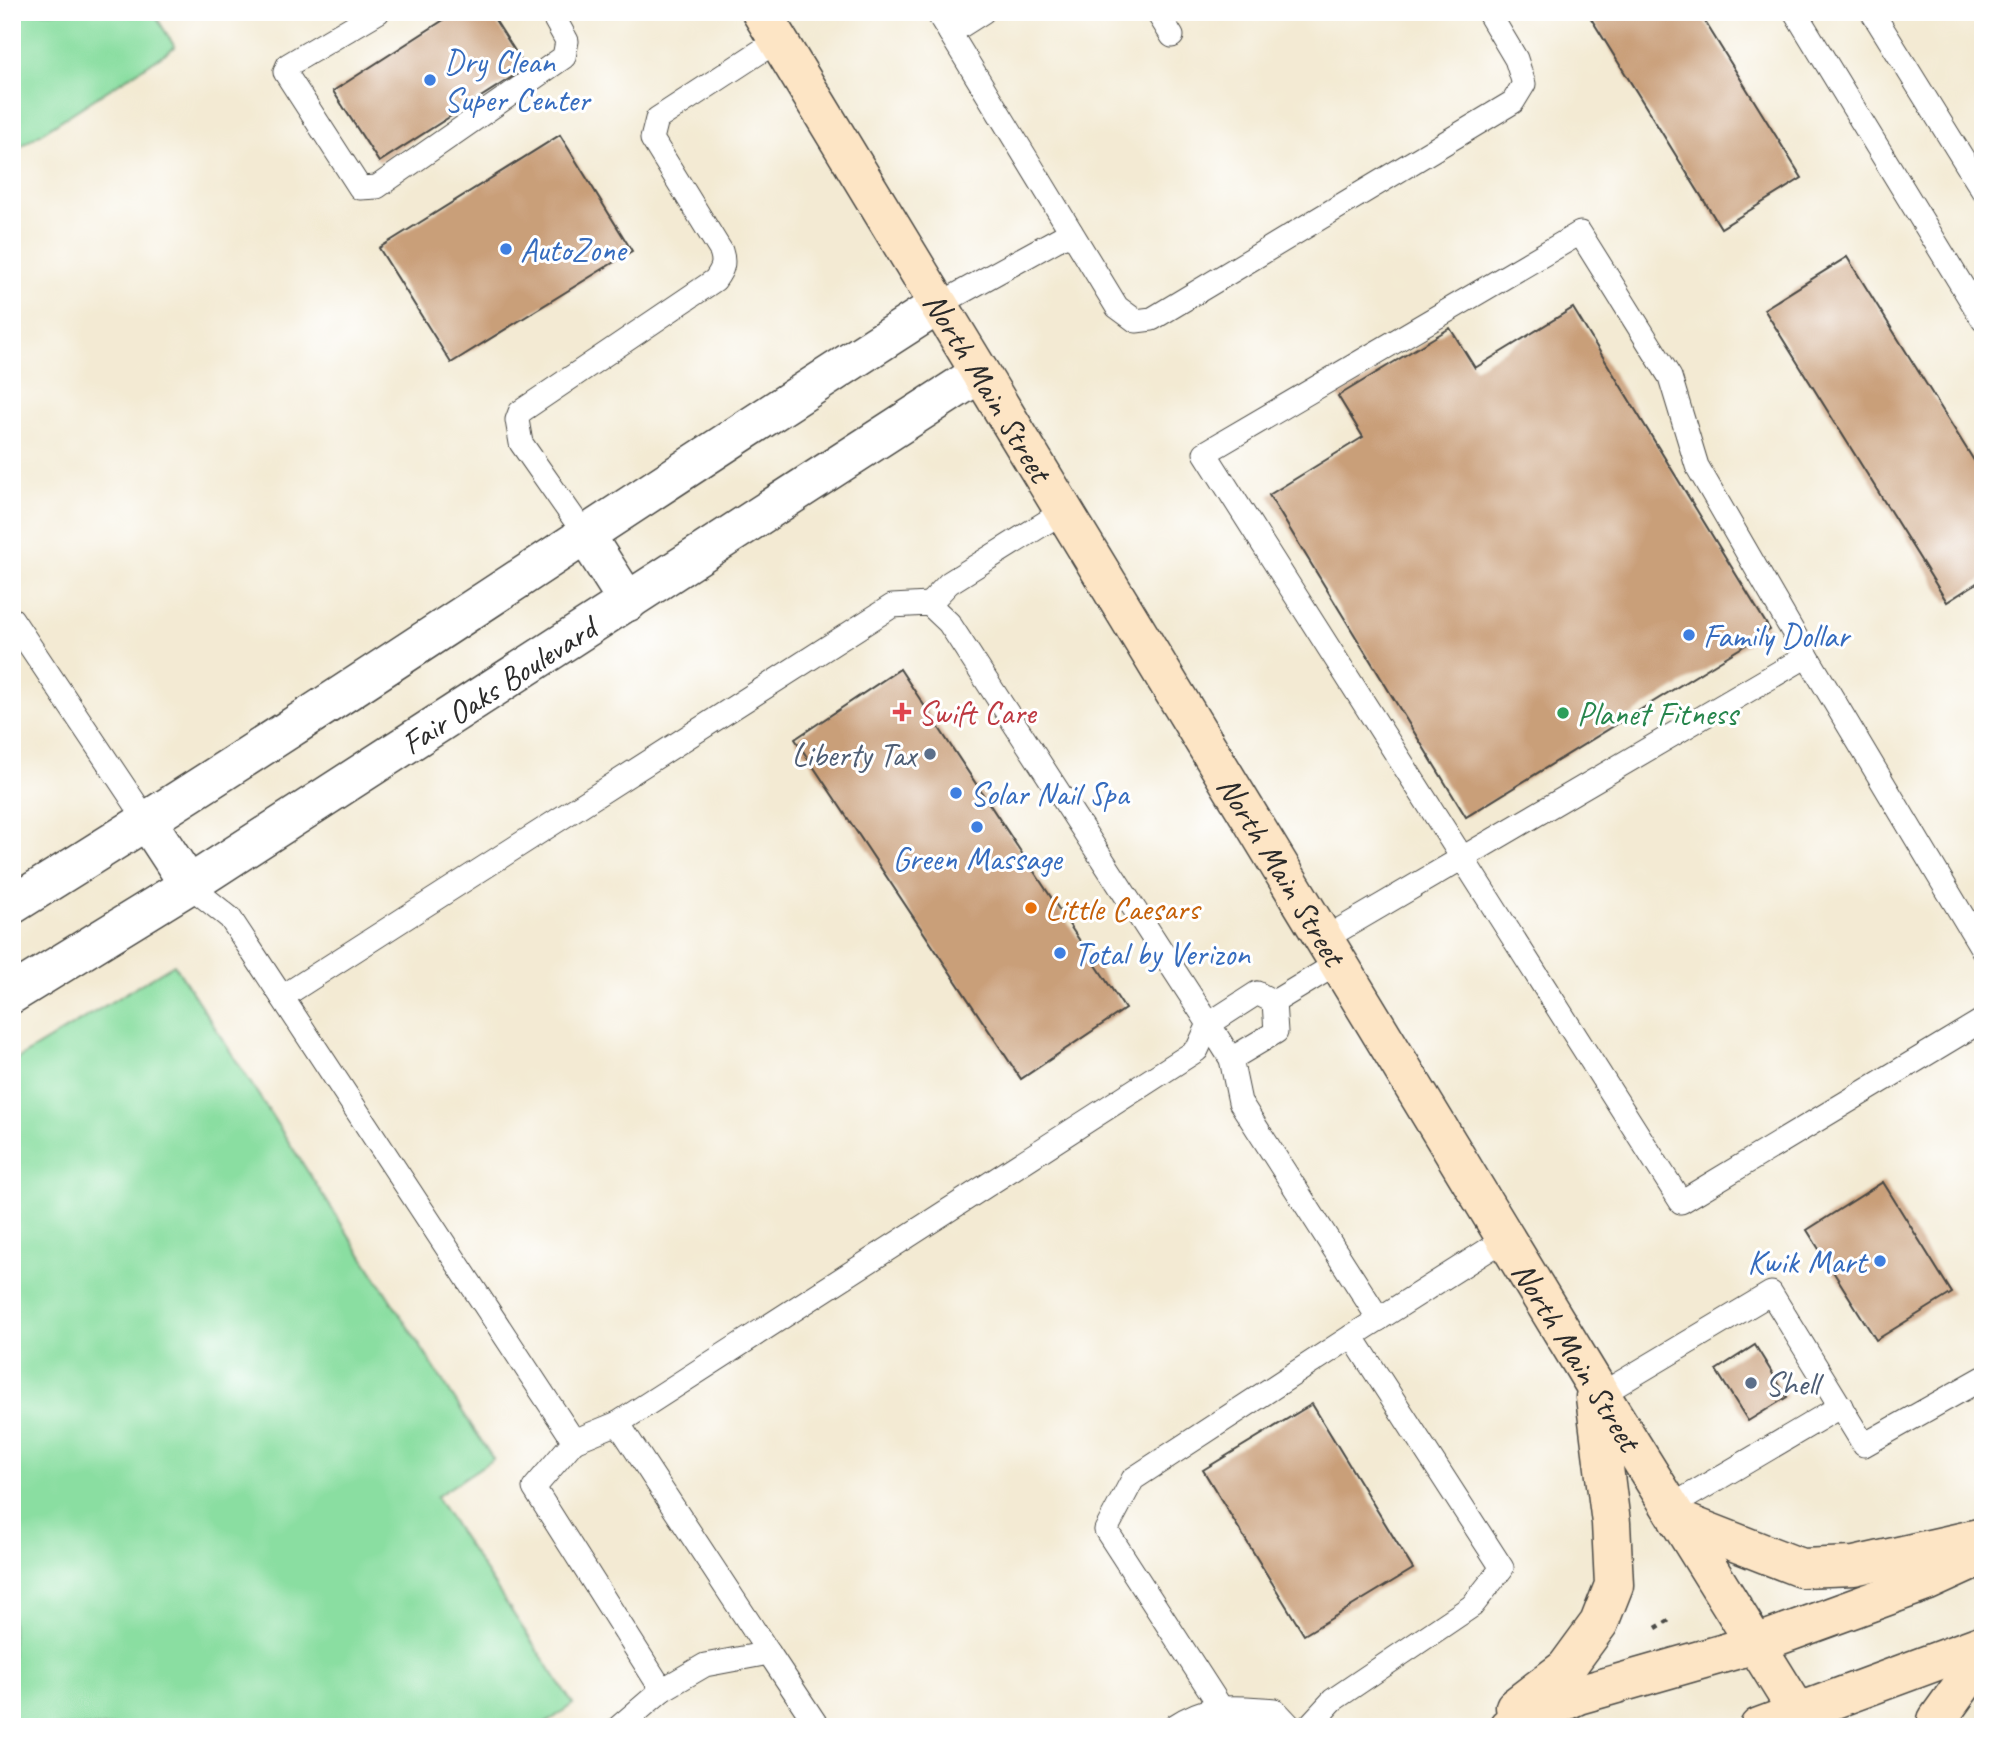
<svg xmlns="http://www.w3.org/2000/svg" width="1995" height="1739" font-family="Caveat,sans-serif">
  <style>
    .green { fill: #8adea1; stroke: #5a8466; stroke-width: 2 }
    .building { fill: #c99f79 }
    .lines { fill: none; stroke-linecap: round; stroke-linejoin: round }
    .service-casing { stroke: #494844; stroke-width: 25 }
    .minor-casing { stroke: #494844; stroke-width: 41 }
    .secondary-casing { stroke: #494844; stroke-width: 41 }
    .path { stroke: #494844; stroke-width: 4.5; stroke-dasharray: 5 5; stroke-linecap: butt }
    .service { stroke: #fff; stroke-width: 23 }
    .minor { stroke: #fff; stroke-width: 38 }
    .secondary { stroke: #fde5c5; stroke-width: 38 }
    .shop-dot { fill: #3f7fe0; stroke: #fff; stroke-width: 2.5 }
    .health-dot { fill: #e0444e; stroke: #fff; stroke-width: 2.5 }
    .leisure-dot { fill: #2e9e5b; stroke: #fff; stroke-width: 2.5 }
    .service-dot { fill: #5c6f8a; stroke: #fff; stroke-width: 2.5 }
    .food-dot { fill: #e8710a; stroke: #fff; stroke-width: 2.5 }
    .labels { text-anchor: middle; stroke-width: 6; stroke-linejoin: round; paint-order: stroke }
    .shop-label { font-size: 33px; fill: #366cbe; stroke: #fff; text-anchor: start }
    .street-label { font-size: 33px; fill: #2b2b2b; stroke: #fff }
    .health-label { font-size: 33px; fill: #be3a42; stroke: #fff; text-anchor: start }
    .leisure-label { font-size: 33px; fill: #27864d; stroke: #fff; text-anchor: start }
    .service-label { font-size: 33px; fill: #4e5e75; stroke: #fff; text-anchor: end }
    .food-label { font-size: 33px; fill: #c56008; stroke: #fff; text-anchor: start }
  </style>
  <rect width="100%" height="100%" fill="#fff"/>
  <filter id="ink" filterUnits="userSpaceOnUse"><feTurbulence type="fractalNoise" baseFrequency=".0143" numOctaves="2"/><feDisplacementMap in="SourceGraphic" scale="14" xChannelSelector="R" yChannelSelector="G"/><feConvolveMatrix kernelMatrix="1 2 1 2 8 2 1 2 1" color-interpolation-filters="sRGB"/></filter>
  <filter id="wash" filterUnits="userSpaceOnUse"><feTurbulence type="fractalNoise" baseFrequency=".00686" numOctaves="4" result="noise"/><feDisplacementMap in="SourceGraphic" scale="28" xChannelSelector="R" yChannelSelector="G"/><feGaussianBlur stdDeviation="1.57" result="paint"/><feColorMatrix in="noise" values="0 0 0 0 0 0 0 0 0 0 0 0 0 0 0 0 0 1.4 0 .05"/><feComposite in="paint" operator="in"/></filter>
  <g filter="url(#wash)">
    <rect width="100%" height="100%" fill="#f3ead3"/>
    <g class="green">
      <polygon points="12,12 153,12 175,47 12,152"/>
      <polygon points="174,964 493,1459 436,1497 573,1704 541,1727 12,1727 12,1062"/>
    </g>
    <g id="blocks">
      <g class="building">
        <polygon points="456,12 490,12 526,68 379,162 333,91"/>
        <polygon points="1587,12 1699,12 1802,178 1721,228"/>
        <polygon points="560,135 632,251 451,363 379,248"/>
        <polygon points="1847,257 1983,475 1983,579 1947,602 1764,309"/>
        <polygon points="1573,308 1770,630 1466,817 1269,495 1363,437 1338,396 1450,328 1475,368"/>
        <polygon points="900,669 1125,1009 1021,1079 795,739"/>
        <polygon points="1883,1182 1952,1293 1876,1340 1807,1230"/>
        <polygon points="1755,1345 1787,1397 1748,1421 1716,1370"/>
        <polygon points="1312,1404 1413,1569 1304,1635 1203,1470"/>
      </g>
    </g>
  </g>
  <g filter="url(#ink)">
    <use href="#blocks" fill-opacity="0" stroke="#494844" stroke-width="2"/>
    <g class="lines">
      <defs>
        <g id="service">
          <polyline points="378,12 288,65 285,72 360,188 377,187 564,57 567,41 551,12"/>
          <polyline points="937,12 950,33"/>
          <polyline points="983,12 950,33 1117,307 1136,321 1152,319 1513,102 1524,84 1516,59 1488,12"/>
          <polyline points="1157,12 1172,36"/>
          <polyline points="1795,12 1983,320"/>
          <polyline points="1872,12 1983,191"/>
          <polyline points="940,304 1071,232"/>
          <path d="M 584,533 L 521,443 L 517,420 L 520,412 L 715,280 C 723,269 725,263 721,251 L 652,139 L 657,119 L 778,40"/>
          <polyline points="929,604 949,583 1064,511"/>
          <polyline points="12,619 147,821"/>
          <polyline points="1807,656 1697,466 1670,377 1580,233 1205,453 1681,1202 1983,1020"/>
          <polyline points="189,885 230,918 574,1441 534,1488 662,1690 619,1727"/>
          <polyline points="1324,939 1807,656 1983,950"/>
          <polyline points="282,997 892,606 929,604 949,623 1209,1024 1231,1059 1240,1102 1379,1319"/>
          <polyline points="1274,1002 1338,963"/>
          <polyline points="1231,1059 1276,1032 1274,1002"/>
          <polyline points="1600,1395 1771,1293 1864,1445 1983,1378"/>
          <polyline points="574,1441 618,1423"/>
          <polyline points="1670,1507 1841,1406"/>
          <polyline points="769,1653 618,1423 1197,1050 1209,1024 1257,993 1274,1002"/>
          <polyline points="662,1690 705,1665 769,1653 818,1727"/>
          <polyline points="1220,1706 1106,1530 1133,1479 1352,1336"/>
          <path d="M 1173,1727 C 1211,1702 1232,1707 1275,1710 L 1291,1727"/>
          <polyline points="1308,1727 1333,1700 1472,1606 1502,1568 1352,1336 1505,1239"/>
        </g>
        <g id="minor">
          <polyline points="584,533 628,602"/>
          <polyline points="147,821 189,885"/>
          <path d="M 12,905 C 326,711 630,502 940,304"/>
          <path id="s1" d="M 12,994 L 189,885 L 980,373"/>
        </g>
        <g id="secondary">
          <path id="s2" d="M 761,12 L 1594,1384 L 1807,1727"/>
          <polyline points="1678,1520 1801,1568 1854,1566 1983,1537"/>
          <polyline points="1515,1707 1566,1668 1599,1623 1614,1585 1611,1523 1595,1397"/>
          <polyline points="1508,1727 1578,1695 1756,1644 1926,1582 1983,1556"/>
          <polyline points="1759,1727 1983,1644"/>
          <polyline points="1936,1727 1937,1720 1963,1684 1983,1666"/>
        </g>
      </defs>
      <use href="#service" class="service-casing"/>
      <use href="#minor" class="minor-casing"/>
      <use href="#secondary" class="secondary-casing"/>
      <polyline class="path" points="1656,1628 1671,1619"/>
      <use href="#service" class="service"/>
      <use href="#minor" class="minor"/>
      <use href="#secondary" class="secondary"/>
    </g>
  </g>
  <g class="shop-dot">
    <circle cx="430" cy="80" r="7"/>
    <circle cx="506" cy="249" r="7"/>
    <circle cx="1689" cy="635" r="7"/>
    <circle cx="956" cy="793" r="7"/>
    <circle cx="977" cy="827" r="7"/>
    <circle cx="1060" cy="953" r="7"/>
    <circle cx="1880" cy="1261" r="7"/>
  </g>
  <path class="health-dot" d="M898.5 701.5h7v7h7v7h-7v7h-7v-7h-7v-7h7z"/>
  <circle class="leisure-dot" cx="1563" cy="713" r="7"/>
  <g class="service-dot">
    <circle cx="930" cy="754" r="7"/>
    <circle cx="1751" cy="1383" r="7"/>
  </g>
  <circle class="food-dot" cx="1031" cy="908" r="7"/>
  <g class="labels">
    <g class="shop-label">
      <text x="444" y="73">Dry Clean<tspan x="444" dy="38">Super Center</tspan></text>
      <text x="520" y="261">AutoZone</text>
      <text x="1703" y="647">Family Dollar</text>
      <text x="970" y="805">Solar Nail Spa</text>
      <text x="977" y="870" text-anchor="middle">Green Massage</text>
      <text x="1074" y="965">Total by Verizon</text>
      <text x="1866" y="1273" text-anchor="end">Kwik Mart</text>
    </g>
    <g class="street-label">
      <text dy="12" stroke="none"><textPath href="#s2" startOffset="438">North Main Street</textPath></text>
      <text dy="12" stroke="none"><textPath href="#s1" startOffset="576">Fair Oaks Boulevard</textPath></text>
      <text dy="12" stroke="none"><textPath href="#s2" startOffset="1004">North Main Street</textPath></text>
      <text dy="12" stroke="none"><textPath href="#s2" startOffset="1572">North Main Street</textPath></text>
    </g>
    <g class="health-label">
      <text x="918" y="724">Swift Care</text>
    </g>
    <g class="leisure-label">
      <text x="1577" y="725">Planet Fitness</text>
    </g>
    <g class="service-label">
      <text x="916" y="766">Liberty Tax</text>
      <text x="1765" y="1395" text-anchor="start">Shell</text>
    </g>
    <g class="food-label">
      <text x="1045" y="920">Little Caesars</text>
    </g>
  </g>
  <rect width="1995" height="1739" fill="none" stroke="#fff" stroke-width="42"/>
</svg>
